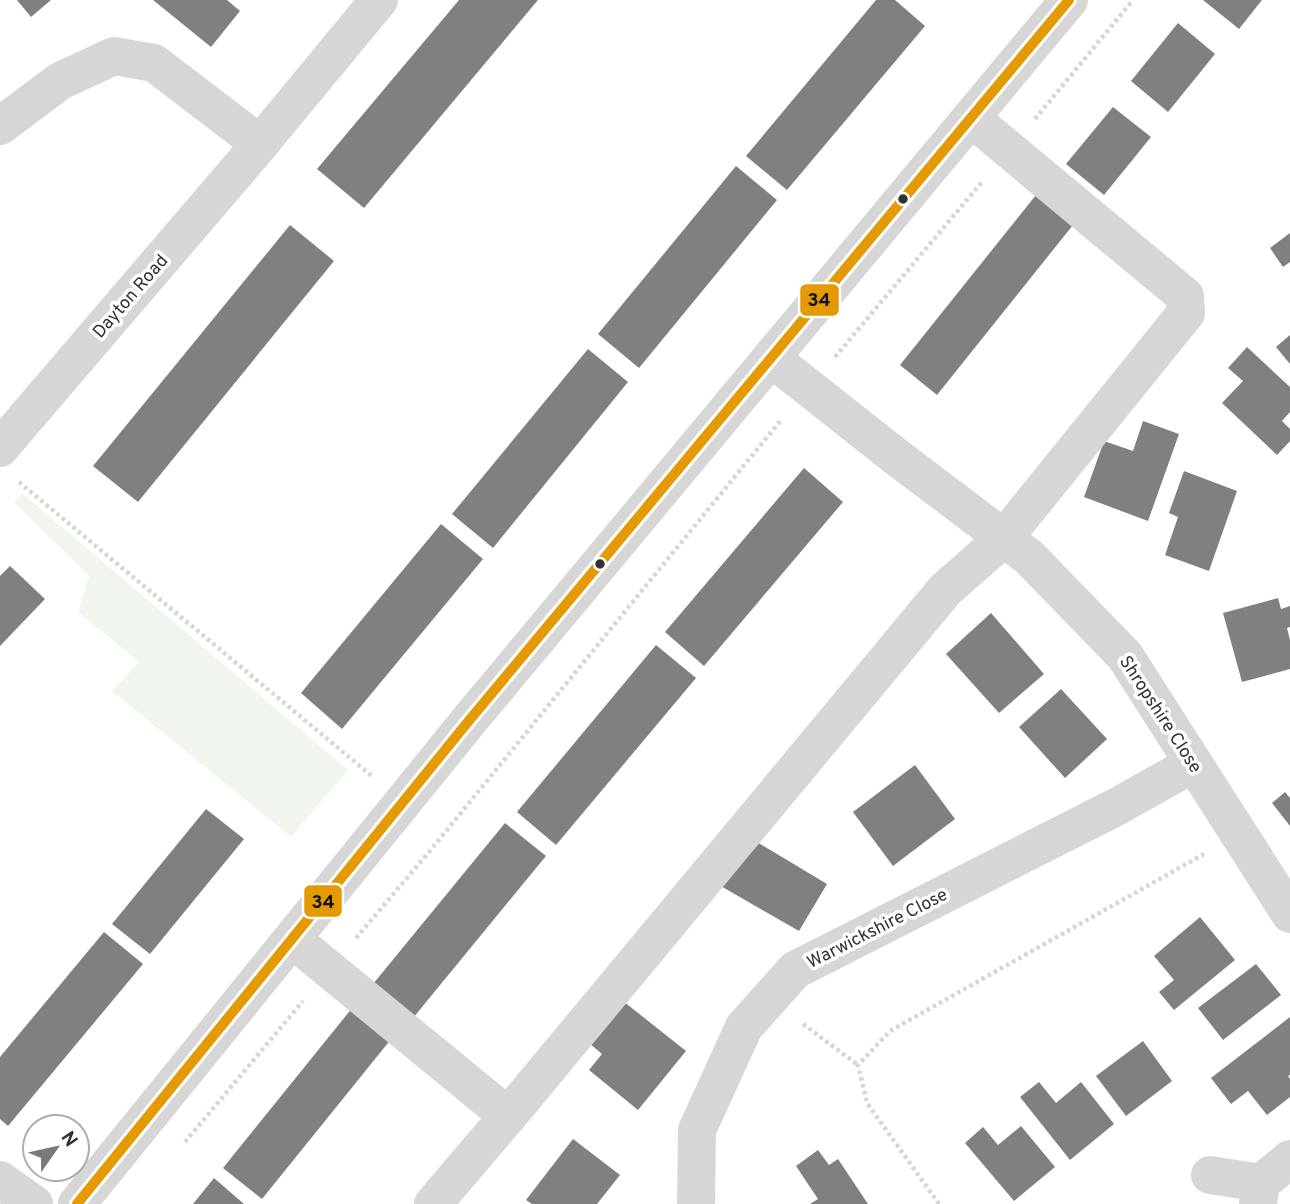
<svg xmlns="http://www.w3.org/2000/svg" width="1290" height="1204" font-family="Overpass,sans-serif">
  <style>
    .green { fill: #f0f6ee }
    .building { fill: #808080 }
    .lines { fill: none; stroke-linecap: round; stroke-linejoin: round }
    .path { stroke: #d6d6d6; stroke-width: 4.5; stroke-dasharray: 3.5 3.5; stroke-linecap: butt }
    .minor { stroke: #d6d6d6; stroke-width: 38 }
    .bus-1-casing { stroke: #fff; stroke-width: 16 }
    .bus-1 { stroke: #e39a05; stroke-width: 10 }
    .bus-dot { fill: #323232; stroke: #fff; stroke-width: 2.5 }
    .labels { text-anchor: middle; stroke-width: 7; stroke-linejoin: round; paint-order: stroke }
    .street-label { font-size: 18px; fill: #323232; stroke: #fff }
    .line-badge { stroke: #fff; stroke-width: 2.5 }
    .pale-badge-label { font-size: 19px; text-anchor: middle; font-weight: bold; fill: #111 }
  </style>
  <rect width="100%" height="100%" fill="#fff"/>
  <polygon class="green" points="22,493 348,770 291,837 112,691 139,662 78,612 89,576 14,502"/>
  <g class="building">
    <polygon points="17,0 51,0 31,17"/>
    <polygon points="153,0 227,0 240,11 211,47"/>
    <polygon points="459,0 538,0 364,208 317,169"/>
    <polygon points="876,0 895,0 925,26 787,190 746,156"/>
    <polygon points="1203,0 1262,0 1239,29"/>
    <polygon points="1178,23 1215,54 1168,112 1131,81"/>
    <polygon points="1113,107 1151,137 1104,195 1066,164"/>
    <polygon points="736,166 777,200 639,368 598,334"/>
    <polygon points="1040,190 1077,220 937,395 900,365"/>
    <polygon points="290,225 334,261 138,502 93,466"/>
    <polygon points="1290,233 1290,262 1283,267 1270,248"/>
    <polygon points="1290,335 1290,364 1276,347"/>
    <polygon points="1247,347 1290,387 1290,412 1282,421 1290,429 1290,441 1277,455 1222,403 1243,381 1228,368"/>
    <polygon points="588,349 628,382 493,548 452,514"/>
    <polygon points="1143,421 1179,434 1148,521 1084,497 1104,441 1133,451"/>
    <polygon points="804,468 843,502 704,666 665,632"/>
    <polygon points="1184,471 1237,491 1209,571 1165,555 1178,517 1169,513"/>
    <polygon points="441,524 483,559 342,729 301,693"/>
    <polygon points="10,566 45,599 0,646 0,576"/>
    <polygon points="1278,598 1281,609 1290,606 1290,627 1287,628 1290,640 1290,669 1242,682 1223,613"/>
    <polygon points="991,613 1044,674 999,713 946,654"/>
    <polygon points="656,645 696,678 556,845 517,812"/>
    <polygon points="1061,689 1107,739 1065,778 1019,727"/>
    <polygon points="915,765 955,819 893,866 853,812"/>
    <polygon points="1285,792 1290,798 1290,826 1272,803"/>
    <polygon points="206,809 244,839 150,954 112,924"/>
    <polygon points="505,823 546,856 413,1018 373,984"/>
    <polygon points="757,842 827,884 799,931 719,885"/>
    <polygon points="1200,917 1235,960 1174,1010 1159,992 1174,980 1154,956"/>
    <polygon points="104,932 143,964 8,1126 0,1119 0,1057"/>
    <polygon points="1256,964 1281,995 1223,1040 1198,1008"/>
    <polygon points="623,1001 686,1051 638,1110 589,1070 602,1054 589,1043"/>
    <polygon points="357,1002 396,1033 262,1199 223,1168"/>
    <polygon points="1290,1017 1290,1075 1288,1076 1290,1079 1290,1097 1267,1115 1248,1091 1231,1104 1211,1078"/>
    <polygon points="1143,1041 1172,1081 1126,1116 1096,1076"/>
    <polygon points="1039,1082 1056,1103 1081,1082 1114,1124 1070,1160 1020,1097"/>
    <polygon points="1021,1126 1055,1167 1014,1201 965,1143 983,1127 998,1145"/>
    <polygon points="573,1139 620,1175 597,1204 532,1204 526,1200"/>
    <polygon points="818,1150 829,1165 838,1159 868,1204 810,1204 818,1199 796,1166"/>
    <polygon points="214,1178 244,1204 193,1204"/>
  </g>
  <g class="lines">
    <g class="path">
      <polyline points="1035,119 1133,0"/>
      <polyline points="835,357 982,182"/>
      <polyline points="19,482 373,777"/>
      <polyline points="356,938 429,852 781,420"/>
      <polyline points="803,1024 858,1065"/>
      <polyline points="185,1142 303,1001"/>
      <polyline points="939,1204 867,1103 858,1065 890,1031 1204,854"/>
    </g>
    <g class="minor">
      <polyline points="0,126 60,81 114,56 154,63 260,144"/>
      <polyline points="771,358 899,459 1029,557 1125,656 1290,914"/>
      <polyline points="0,448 260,144 379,0"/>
      <polyline points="292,939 508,1116 945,590 1004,538 1186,313 1185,296 971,118"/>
      <polyline points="1210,1175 1261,1183 1258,1204"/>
      <polyline points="0,1180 34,1204"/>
      <polyline points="1261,1183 1290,1159"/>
      <polyline points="77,1204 467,723 1069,0"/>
      <polyline points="433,1204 508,1116"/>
      <polyline points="696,1204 697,1130 744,1027 795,970 1118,806 1193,764"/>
    </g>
    <defs>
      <polyline id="bus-1" points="77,1204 467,723 1069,0"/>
    </defs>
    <use href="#bus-1" class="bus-1-casing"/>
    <use href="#bus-1" class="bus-1"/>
  </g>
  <g class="bus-dot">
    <circle cx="903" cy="199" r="6"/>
    <circle cx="600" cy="564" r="6"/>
  </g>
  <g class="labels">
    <g class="street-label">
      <text transform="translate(130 296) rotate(-49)" y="6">Dayton Road</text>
      <text transform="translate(1161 714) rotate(57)" y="6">Shropshire Close</text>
      <text transform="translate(877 928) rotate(-27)" y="6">Warwickshire Close</text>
    </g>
  </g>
  <g class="line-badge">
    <rect x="799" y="283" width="41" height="34" rx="7" fill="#e39a05"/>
    <rect x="303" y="884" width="40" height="34" rx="7" fill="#e39a05"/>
  </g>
  <g class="pale-badge-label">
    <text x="819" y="306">34</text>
    <text x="323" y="908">34</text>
  </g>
  <g transform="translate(56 1148) rotate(56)"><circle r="33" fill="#ffffff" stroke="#adadad" stroke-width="2"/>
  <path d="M0-5L12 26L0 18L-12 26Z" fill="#7a7a7a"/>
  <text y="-10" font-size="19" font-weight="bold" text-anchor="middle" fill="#323232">N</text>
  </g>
</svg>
